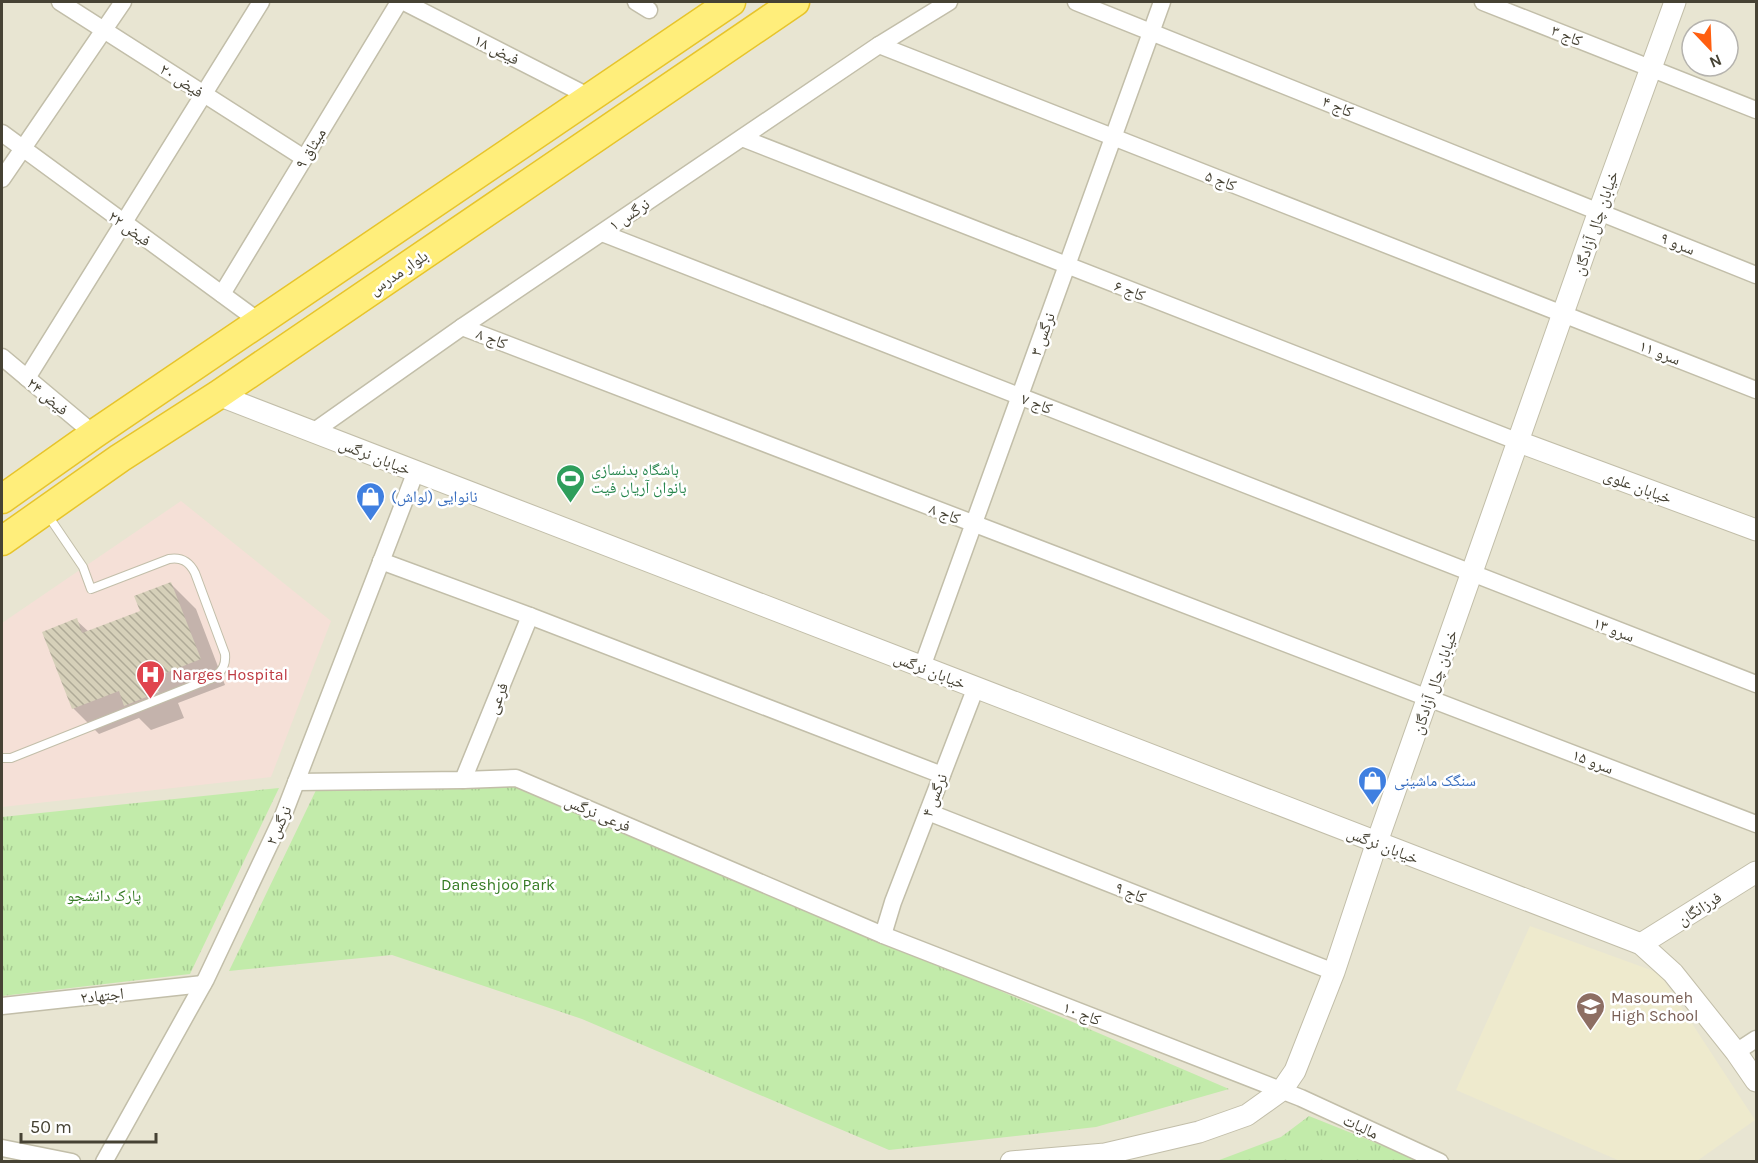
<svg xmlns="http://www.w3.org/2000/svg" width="1758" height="1163" font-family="Karla,'Noto Naskh Arabic',sans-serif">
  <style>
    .residential { fill: #e8e5d2; fill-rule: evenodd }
    .education { fill: #eeeacd }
    .medical { fill: #f5e0d7 }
    .park { fill: url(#park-tufts) }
    .shadow { fill: #0003 }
    .building { fill: url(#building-back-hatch) }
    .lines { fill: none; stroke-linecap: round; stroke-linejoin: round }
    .service-casing { stroke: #c2bea9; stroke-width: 10 }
    .minor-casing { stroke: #c2bea9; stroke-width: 19 }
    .tertiary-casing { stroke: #c2bea9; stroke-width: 23 }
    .trunk-casing { stroke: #e7c42b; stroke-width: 31 }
    .service { stroke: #fff; stroke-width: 8 }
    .minor { stroke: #fff; stroke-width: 16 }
    .tertiary { stroke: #fff; stroke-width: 21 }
    .trunk { stroke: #ffee7b; stroke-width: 28 }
    .labels { text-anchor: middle; stroke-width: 5; stroke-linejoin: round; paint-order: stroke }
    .street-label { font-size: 16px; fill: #464234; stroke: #fff }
    .leisure-label { font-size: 16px; fill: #27864d; stroke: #fff; text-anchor: start }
    .shop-label { font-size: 16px; fill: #366cbe; stroke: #fff; text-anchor: start }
    .health-label { font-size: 16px; fill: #be3a42; stroke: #fff; text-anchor: start }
    .park-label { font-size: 16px; fill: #357b24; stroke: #fff }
    .education-label { font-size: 16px; fill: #785e54; stroke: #fff; text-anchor: start }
  </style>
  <defs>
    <pattern id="park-tufts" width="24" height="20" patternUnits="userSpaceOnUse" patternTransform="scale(1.5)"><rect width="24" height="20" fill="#c2ebaa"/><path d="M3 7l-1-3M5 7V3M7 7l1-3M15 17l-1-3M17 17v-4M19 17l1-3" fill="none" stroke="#a8cb93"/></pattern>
    <pattern id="building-back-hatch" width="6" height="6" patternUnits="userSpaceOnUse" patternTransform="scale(1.5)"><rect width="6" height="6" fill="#d6d0b9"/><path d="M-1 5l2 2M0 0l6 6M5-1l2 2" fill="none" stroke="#afaa97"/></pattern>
  </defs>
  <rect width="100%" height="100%" fill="#f3f2e4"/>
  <path class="residential" d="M 2,2 L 1756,2 L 1756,1161 L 2,1161 ZM 1692,30 L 1728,30 L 1728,66 L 1692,66 Z"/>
  <polygon class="education" points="1530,926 1659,973 1755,1120 1697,1161 1620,1161 1456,1090"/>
  <polygon class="medical" points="181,501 331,621 271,777 2,807 2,623"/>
  <g class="park">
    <polygon points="513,782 1229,1089 1096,1127 889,1150 582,1019 392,955 229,971 318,786"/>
    <polygon points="279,788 190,974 2,996 2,817"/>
    <polygon points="1309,1116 1421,1161 1214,1162 1281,1137"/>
  </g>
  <polygon class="shadow" points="170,583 196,609 225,685 178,703 184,718 151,730 139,718 99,734 73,708 76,620 89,632 142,611"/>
  <polygon class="building" points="171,582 201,659 153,678 159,692 124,706 119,691 72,709 42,632 77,618 82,633 140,611 134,596"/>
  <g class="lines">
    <defs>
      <path id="service" d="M 2,758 L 11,758 L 215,677 C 223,670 226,664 225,654 L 195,573 C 189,561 181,557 169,559 L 91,589 L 83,567 L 47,514"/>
      <g id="minor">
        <polyline points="60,2 304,158"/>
        <polyline points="404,2 590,97"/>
        <polyline points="636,2 649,10"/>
        <polyline points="1076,2 1756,275"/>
        <polyline points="1483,2 1756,110"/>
        <polyline points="879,45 1756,390"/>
        <polyline points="2,133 260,322"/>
        <polyline points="742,138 1519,442"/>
        <polyline points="2,179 123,2"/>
        <polyline points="602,233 1756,684"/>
        <polyline points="222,294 399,2"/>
        <polyline points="462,327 1756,824"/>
        <polyline points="2,357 94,434"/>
        <polyline points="27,378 261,2"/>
        <polyline points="313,432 462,327 879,45 949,2"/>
        <polyline points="381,561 530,616 942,775"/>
        <polyline points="922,667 1162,2"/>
        <polyline points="463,780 530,616"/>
        <polyline points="296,782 463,780 516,778 883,935 1301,1098 1440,1162"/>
        <polyline points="928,812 1334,972"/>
        <polyline points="883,935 893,902 976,687"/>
        <polyline points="2,1006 203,984"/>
        <polyline points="1736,1052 1756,1039"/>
        <polyline points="2,1148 72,1162"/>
        <polyline points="104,1162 206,979 283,816 416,471"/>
      </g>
      <g id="tertiary">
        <polyline points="218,395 1641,944 1673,973 1736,1052 1756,1081"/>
        <polyline points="1519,442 1756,530"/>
        <polyline points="1641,944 1756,872"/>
        <polyline points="1011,1162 1105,1154 1199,1132 1247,1115 1282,1090 1295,1071 1334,972 1377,842 1599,211 1675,2"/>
      </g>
      <g id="trunk">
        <polyline points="2,499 94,434 731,2"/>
        <polyline points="2,541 120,458 218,395 795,2"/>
      </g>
    </defs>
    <use href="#service" class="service-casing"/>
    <use href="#minor" class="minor-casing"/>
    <use href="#tertiary" class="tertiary-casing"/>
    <use href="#trunk" class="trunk-casing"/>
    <use href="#service" class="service"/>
    <use href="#minor" class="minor"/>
    <use href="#tertiary" class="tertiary"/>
    <use href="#trunk" class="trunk"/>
  </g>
  <defs>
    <symbol id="stadium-pin" viewBox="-11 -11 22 30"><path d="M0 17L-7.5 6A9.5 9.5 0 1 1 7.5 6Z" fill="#2e9e5b" stroke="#fff"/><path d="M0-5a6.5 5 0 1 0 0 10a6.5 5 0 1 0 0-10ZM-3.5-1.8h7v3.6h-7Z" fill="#fff"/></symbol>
    <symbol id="shop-pin" viewBox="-11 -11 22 30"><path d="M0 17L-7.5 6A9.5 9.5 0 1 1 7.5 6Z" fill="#3f7fe0" stroke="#fff"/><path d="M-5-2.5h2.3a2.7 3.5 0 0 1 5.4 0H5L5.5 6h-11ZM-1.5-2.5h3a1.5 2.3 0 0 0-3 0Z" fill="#fff"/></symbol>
    <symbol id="hospital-pin" viewBox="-11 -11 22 30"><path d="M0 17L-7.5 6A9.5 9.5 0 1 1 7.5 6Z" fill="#e0444e" stroke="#fff"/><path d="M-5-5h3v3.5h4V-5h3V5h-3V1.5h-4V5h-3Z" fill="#fff"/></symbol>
    <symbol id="school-pin" viewBox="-11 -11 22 30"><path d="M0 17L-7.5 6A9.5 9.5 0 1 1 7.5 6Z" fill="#8d6e63" stroke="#fff"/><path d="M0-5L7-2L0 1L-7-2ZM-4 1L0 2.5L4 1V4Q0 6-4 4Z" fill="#fff"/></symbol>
  </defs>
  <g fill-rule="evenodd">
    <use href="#stadium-pin" x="554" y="462" width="33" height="45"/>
    <use href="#shop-pin" x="354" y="480" width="33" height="45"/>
    <use href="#hospital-pin" x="134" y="658" width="33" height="45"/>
    <use href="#shop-pin" x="1356" y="764" width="33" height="45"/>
    <use href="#school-pin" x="1574" y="990" width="33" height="45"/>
  </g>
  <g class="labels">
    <g class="street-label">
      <text transform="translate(1567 35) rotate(22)" y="6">کاج ۳</text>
      <text transform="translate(497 49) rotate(27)" y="6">فیض ۱۸</text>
      <text transform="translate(182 80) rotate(33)" y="6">فیض ۲۰</text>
      <text transform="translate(1338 106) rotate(22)" y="6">کاج ۴</text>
      <text transform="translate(310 148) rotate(-59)" y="6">میثاق ۹</text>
      <text transform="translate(1221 180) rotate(21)" y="6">کاج ۵</text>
      <text transform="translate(629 214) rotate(-34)" y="6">نرگس ۱</text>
      <text transform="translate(1595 223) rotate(-71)" y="6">خیابان چال آزادگان</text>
      <text transform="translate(130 228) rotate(36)" y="6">فیض ۲۲</text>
      <text transform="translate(1678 243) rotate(22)" y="6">سرو ۹</text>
      <text transform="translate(398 272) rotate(-34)" y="6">بلوار مدرس</text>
      <text transform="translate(1130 290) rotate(21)" y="6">کاج ۶</text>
      <text transform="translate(1042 334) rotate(-70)" y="6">نرگس ۳</text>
      <text transform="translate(492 338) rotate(21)" y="6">کاج ۸</text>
      <text transform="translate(1660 352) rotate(21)" y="6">سرو ۱۱</text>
      <text transform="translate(48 396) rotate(40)" y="6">فیض ۲۴</text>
      <text transform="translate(1037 403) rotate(21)" y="6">کاج ۷</text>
      <text transform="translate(375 456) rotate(21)" y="6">خیابان نرگس</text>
      <text transform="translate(1638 486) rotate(20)" y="6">خیابان علوی</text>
      <text transform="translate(945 513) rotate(21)" y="6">کاج ۸</text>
      <text transform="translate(1614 629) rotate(21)" y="6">سرو ۱۳</text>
      <text transform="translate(930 670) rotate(21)" y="6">خیابان نرگس</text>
      <text transform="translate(1434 682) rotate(-71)" y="6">خیابان چال آزادگان</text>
      <text transform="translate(497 698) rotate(-68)" y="6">فرعی</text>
      <text transform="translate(1593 761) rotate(21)" y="6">سرو ۱۵</text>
      <text transform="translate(934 795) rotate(-69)" y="6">نرگس ۴</text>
      <text transform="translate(598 813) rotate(23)" y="6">فرعی نرگس</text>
      <text transform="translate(278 825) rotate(-66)" y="6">نرگس۲</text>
      <text transform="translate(1383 845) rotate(21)" y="6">خیابان نرگس</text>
      <text transform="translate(1131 892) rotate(22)" y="6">کاج ۹</text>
      <text transform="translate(1699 908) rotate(-32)" y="6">فرزانگان</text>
      <text transform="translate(102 995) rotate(-6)" y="6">اجتهاد۲</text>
      <text transform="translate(1082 1013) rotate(21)" y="6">کاج ۱۰</text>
      <text transform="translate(1361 1126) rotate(25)" y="6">مالیات</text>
    </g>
    <g class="leisure-label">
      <text x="591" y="475">باشگاه بدنسازی<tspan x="591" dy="18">بانوان آریان فیت</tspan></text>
    </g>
    <g class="shop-label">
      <text x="391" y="502">نانوایی (لواش)</text>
      <text x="1394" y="786">سنگک ماشینی</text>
    </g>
    <g class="health-label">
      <text x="172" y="680">Narges Hospital</text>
    </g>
    <g class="park-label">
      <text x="498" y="890">Daneshjoo Park</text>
      <text x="104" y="901">پارک دانشجو</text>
    </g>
    <g class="education-label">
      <text x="1611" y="1003">Masoumeh<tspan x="1611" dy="18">High School</tspan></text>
    </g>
  </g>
  <rect width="1758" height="1163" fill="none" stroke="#464234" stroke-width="6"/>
  <g transform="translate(1710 48) rotate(157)"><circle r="28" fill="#ffffff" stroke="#b5b3ae" stroke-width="1.5"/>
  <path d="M0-4.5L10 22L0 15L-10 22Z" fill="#ff5f10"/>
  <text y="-9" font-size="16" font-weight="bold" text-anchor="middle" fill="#464234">N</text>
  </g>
  <path d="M21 1133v9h135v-9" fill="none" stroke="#464234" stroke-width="3"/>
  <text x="30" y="1133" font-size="18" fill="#464234" stroke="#ffffff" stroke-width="4.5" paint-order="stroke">50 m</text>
</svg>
